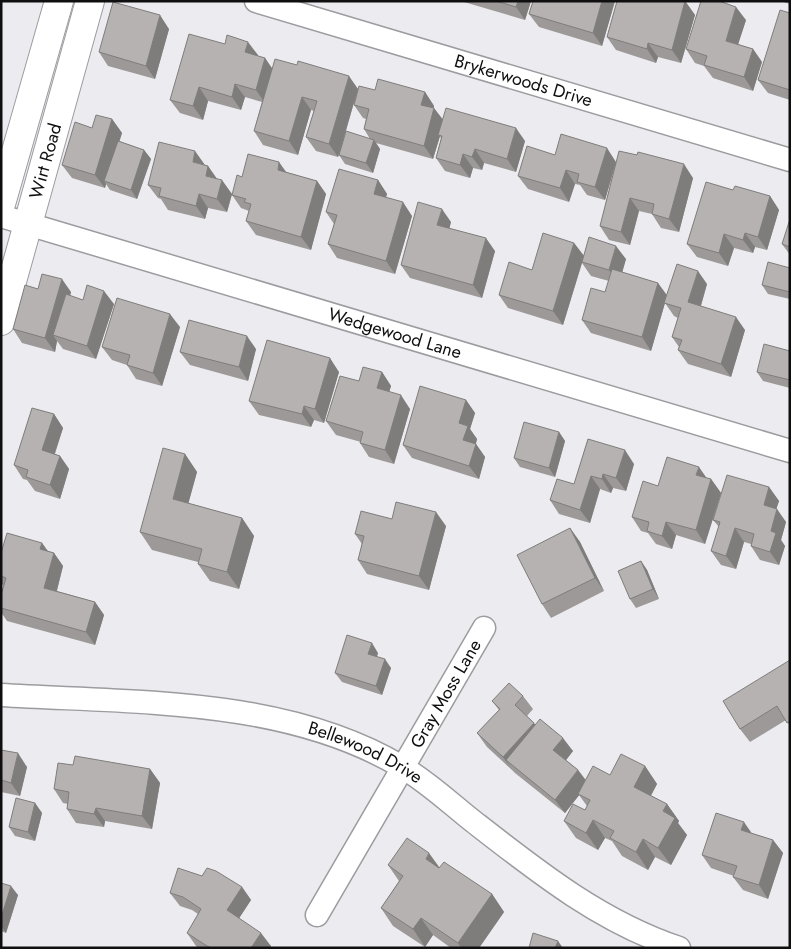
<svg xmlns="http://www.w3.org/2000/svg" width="791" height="949" font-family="Jost,sans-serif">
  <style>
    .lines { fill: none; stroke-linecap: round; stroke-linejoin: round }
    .street-casing { stroke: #9c9ca0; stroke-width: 25 }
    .secondary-casing { stroke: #9c9ca0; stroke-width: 30 }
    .street { stroke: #fff; stroke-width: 22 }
    .secondary { stroke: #fff; stroke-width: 28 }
    .wall { fill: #9d9998; fill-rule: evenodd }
    .shaded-wall { fill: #7f7d7c }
    .building { fill: #b6b2b1; stroke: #7f7d7c }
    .labels { text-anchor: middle; stroke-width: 4.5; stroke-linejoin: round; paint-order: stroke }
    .street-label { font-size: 18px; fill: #0f0f10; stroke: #f9f9fd }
  </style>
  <rect width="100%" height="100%" fill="#ececf0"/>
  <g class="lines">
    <defs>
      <g id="street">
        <path id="s1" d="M 256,1 L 790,160"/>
        <path id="s2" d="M 1,216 L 790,451"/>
        <path id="s3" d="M 1,695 C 134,703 285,697 402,767 C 428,782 451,804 474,822 C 538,872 601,922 679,948"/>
        <path id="s4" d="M 317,915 L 484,628"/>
      </g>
      <g id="secondary">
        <polyline points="1,204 59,1"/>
        <path id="s5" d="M 1,321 L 90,1"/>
      </g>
    </defs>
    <use href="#street" class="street-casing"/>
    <use href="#secondary" class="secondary-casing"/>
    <use href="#street" class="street"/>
    <use href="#secondary" class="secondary"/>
  </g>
  <g class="wall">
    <polygon points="463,1 531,1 525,20 464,2"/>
    <polygon points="533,1 615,1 602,46 539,27 529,14"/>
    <polygon points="685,1 695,15 681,63 658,57 656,63 616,50 607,37"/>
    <polygon points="780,1 790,1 790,4"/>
    <polygon points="790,13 790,100 768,93 758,80"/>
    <polygon points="746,20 738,44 753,49 762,62 753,91 713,78 704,66 695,63 686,49"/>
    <polygon points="169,29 155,79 108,66 99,52"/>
    <path d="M 258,55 L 258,56 L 265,58 L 272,69 L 358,89 L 425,92 L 434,106 L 433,108 L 443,120 L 525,141 L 516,172 L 484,163 L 482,170 L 473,168 L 470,178 L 445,171 L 436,158 L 441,139 L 440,136 L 433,159 L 376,143 L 380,149 L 373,173 L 345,164 L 339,155 L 338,157 L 316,151 L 306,137 L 314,111 L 311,110 L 298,155 L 263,145 L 254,131 L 262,102 L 245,97 L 241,110 L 208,101 L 203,120 L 180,113 L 170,100 ZM 354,102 L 354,105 L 363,118 L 366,119 L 364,129 L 370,139 L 344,138 Z"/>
    <polygon points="112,119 122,133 119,141 144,150 151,159 137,199 110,190 106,184 105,188 72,178 62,165 92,128"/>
    <polygon points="555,155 616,162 693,178 679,232 661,228 652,214 639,211 630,245 609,240 600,226 616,163 605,200 587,195 580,185 575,184 569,202 528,189 518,176"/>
    <polygon points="205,165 208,166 217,179 232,194 227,212 208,208 205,219 168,210 161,199 158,198 148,185"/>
    <polygon points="286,172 317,181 326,194 311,250 256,235 246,221 249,211 241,208 232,195 242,177"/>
    <polygon points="378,180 387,194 386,197 412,216 395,274 337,258 328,244 334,224 326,212"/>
    <polygon points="733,190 770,196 779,210 767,250 755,247 753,253 734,248 728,266 697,257 687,244"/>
    <polygon points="790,219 790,255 782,244"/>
    <polygon points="451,222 449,228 495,251 482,298 410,278 401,265"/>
    <polygon points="574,243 584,256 626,259 622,272 658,283 667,295 707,284 701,306 745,330 731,377 688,364 678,350 679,347 672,337 678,318 674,316 665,303 651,351 591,333 582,320 605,292 609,281 591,276 582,263 563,325 508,308 499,295 532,270"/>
    <polygon points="790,268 790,299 768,294 762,285"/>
    <polygon points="38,289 71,292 70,296 83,300 114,304 96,359 63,349 57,341 55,352 22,343 13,329"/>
    <polygon points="180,327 162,386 136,379 127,365 112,360 102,347"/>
    <polygon points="256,349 248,381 190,365 180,352"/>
    <polygon points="790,351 790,388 763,381 757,372"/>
    <polygon points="339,372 324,423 314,420 311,427 259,415 249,401"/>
    <polygon points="382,372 391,386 389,392 410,409 394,464 369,457 360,443 361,442 336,435 326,421 359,381"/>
    <polygon points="466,400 475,413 470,429 477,439 476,444 485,457 479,479 412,458 403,445"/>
    <polygon points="54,414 63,428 55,454 60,456 69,469 60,499 35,491 27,480 23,479 14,465"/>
    <polygon points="559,432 565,441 555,477 520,467 514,458"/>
    <polygon points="588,439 634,464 626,491 613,488 611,493 600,489 590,523 559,514 550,500 574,484"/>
    <polygon points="185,454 197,472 188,503 242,518 254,536 239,589 210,581 198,564 198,562 152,550 140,532"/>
    <polygon points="707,478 711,479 721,493 705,544 676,535 672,549 656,544 648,533 641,531 632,517 658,486"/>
    <polygon points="769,487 779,501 776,509 786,522 781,540 785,546 779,565 760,560 751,546 751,544 744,542 736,569 721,565 711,551 719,527 713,520"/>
    <polygon points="392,519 446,526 429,590 367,574 358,560 362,544 355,534"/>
    <polygon points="570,528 580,542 604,591 551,618 542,604"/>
    <polygon points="42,543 48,551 54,553 63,566 57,591 95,602 104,615 95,645 7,621 1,612 1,595 4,586 1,583 1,553"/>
    <polygon points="641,561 647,570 659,599 636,608 630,599"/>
    <polygon points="378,653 377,656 391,668 382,695 342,682 335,673"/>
    <polygon points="790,660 790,726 786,720 750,742 740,729"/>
    <polygon points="523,696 533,709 527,716 535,725 573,751 566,760 578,770 586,780 610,775 645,766 657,784 651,796 667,804 679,821 678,823 687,835 671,865 655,857 648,870 622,856 612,841 605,838 598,850 576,838 564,821 585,810 587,806 579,795 565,813 515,773 512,770 487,747 477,733 499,710 492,701"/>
    <polygon points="1,750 27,767 20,796 1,792"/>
    <polygon points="73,765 150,769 160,783 152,829 105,821 104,827 76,823 67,809 68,804 63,803 54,789"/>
    <polygon points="35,803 42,813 35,841 15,836 9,827"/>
    <polygon points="752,833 773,840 783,853 768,899 743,890 733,877 734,876 711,868 702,855"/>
    <polygon points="388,865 439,868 492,894 504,912 479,948 451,948 433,935 425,947 393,926 381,908 399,881"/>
    <polygon points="202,876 242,887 251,900 239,918 271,946 270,948 198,948 196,946 187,933 198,914 192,910 180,906 170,893"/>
    <polygon points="1,883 18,895 6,933 1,931"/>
  </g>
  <g class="shaded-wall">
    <polygon points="518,1 531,1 525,20 516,7"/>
    <polygon points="602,1 615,1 602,46 593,33"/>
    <polygon points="685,1 695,15 681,63 672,50"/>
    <polygon points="736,7 746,20 735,54 726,41"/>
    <polygon points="160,15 169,29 155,79 146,66"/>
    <polygon points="248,42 258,55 255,66 245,52"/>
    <polygon points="648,43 658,57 656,63 647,49"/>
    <polygon points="753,49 762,62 753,91 744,77"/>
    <polygon points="265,58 274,71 265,103 256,90"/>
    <polygon points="349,76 358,89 338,157 329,144"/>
    <polygon points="235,84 245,97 241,110 232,97"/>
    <polygon points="199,87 208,101 203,120 193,106"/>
    <polygon points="425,92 434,106 431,118 421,105"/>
    <polygon points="302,97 311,110 298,155 289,141"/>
    <polygon points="434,108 444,121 438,135 440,136 433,159 424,146"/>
    <polygon points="112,119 122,133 107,182 104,181 106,184 105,188 95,175"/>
    <polygon points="516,128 525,141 516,172 507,159"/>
    <polygon points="374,140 380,149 373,173 366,163"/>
    <polygon points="607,148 616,162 605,200 595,187"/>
    <polygon points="475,149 484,163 482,170 472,157"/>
    <polygon points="144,150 151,159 137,199 131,190"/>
    <polygon points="195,151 205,165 193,162"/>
    <polygon points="463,154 473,168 470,178 460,165"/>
    <polygon points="279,162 289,176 278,170"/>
    <polygon points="684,164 693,178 679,232 669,219"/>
    <polygon points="208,166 217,179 206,176"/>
    <polygon points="566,170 575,184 569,202 560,188"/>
    <polygon points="222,180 232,194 227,212 217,199"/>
    <polygon points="378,180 387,194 383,207 374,194"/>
    <polygon points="317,181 326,194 311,250 301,237"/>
    <polygon points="199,194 208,208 205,219 196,206"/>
    <polygon points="770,196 779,210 767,250 758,237"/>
    <polygon points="630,198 639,211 630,245 621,232"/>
    <polygon points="403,202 412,216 395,274 386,261"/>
    <polygon points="442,209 451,222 447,238 437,225"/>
    <polygon points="745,233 755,247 753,253 743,240"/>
    <polygon points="724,234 734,248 728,266 719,253"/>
    <polygon points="486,238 495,251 482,298 473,285"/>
    <polygon points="574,243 584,256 563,325 553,311"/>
    <polygon points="616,246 626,259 619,284 609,270"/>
    <polygon points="698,271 707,284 698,315 688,302"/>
    <polygon points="62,279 71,292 59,337 53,335 57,341 55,352 45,338"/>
    <polygon points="658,283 667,296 651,351 642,337"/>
    <polygon points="104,291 114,304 96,359 87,346"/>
    <polygon points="170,314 180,327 162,386 153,373"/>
    <polygon points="736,317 745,330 731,377 721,364"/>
    <polygon points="247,336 256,349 248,381 239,367"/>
    <polygon points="330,358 339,372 324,423 315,409"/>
    <polygon points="382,372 391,386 386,402 377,388"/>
    <polygon points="401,395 410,409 394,464 385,450"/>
    <polygon points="466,400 475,413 470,429 477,439 473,453 463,440 459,423"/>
    <polygon points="304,406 314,420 311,427 302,414"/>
    <polygon points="54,414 63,428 51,464 42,450"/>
    <polygon points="559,432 565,441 555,477 549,468"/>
    <polygon points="476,444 485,457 479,479 469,466"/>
    <polygon points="625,450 634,464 626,491 616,478"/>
    <polygon points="185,454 197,472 185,516 173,499"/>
    <polygon points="60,456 69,469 60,499 50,485"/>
    <polygon points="699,467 708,480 696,475"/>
    <polygon points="603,474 613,488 611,493 602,479"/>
    <polygon points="591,476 600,489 590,523 580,510"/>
    <polygon points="711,479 721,493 705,544 696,530"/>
    <polygon points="769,487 779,501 773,519 764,505"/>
    <polygon points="777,509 786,522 781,540 785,546 779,565 770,552 771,531"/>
    <polygon points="436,512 446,526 429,590 419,576"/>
    <polygon points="242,518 254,536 239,589 227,572"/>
    <polygon points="666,522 676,535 672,549 662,536"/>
    <polygon points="570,528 580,542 604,591 595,578"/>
    <polygon points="735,528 744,542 736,569 726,556"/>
    <polygon points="42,543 51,556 40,549"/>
    <polygon points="54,553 63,566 54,601 44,588"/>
    <polygon points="641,561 647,570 659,599 653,589"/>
    <polygon points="95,602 104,615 95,645 86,632"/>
    <polygon points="372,643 378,653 375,663 368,654"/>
    <polygon points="385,659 391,668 382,695 376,686"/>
    <polygon points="534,723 544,736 506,760 512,770 503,757"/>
    <polygon points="563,738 573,751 563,764 553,750"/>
    <polygon points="18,753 27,767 20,796 11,783"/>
    <polygon points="645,766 657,784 646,804 634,787"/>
    <polygon points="150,769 160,783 152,829 142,816"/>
    <polygon points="578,770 588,784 565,813 555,800"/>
    <polygon points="35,803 42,813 35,841 28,832"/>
    <polygon points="667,804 679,821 678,823 687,835 671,865 658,848 663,811"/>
    <polygon points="96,808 105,821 104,827 94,814"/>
    <polygon points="593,820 605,838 598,850 586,833"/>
    <polygon points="744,822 753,835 741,830"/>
    <polygon points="643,839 655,857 648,870 636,852"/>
    <polygon points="773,840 783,853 768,899 759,885"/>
    <polygon points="429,853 442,871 426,859"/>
    <polygon points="11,886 18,895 6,933 1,926 1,918"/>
    <polygon points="242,887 251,900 236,923 227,910"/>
    <polygon points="492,894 504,912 479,948 461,948 458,943"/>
    <polygon points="421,918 433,935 425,947 413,929"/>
    <polygon points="261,933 271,946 270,948 251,948"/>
    <polygon points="558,941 563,948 555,948"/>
  </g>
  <g class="building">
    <polygon points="496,1 518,1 516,7"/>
    <polygon points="533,1 602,1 593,33 529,14"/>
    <polygon points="617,1 685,1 672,50 648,43 647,49 607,37"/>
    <polygon points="701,1 719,1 736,7 726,41 753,49 744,77 704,65 707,56 686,49"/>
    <polygon points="113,2 160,15 146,66 99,52"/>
    <polygon points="780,10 790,13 790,90 758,80"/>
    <polygon points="189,34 225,44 227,35 248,42 245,52 265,58 256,90 235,84 232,97 199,87 193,106 170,100"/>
    <polygon points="275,59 297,65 298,61 349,76 329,144 306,137 317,101 302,97 289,141 254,131"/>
    <polygon points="378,79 425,92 421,105 434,108 424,146 364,129 369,109 354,105 359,86 375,90"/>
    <polygon points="446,108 516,128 507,159 475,149 472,157 463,154 460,165 436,158 442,136 438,135"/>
    <polygon points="96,115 112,119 95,175 62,165 75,122 92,128"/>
    <polygon points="346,131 374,140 366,163 339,155"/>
    <polygon points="561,134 607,148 595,187 577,182 579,174 566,170 560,188 518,176 527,146 555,155"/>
    <polygon points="118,141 144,150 131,190 104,181"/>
    <polygon points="159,142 195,151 193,162 208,166 206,176 222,180 217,199 199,194 196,206 159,196 161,188 148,185"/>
    <polygon points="619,151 637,155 638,152 684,164 669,219 652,214 654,204 630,198 621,232 600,226"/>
    <polygon points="248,154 279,162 278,170 317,181 301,237 246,221 251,204 244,202 246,199 232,195 237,175 242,177"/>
    <polygon points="339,169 378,180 374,194 403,202 386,261 328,244 337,215 326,212"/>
    <polygon points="706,182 733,190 735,186 770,196 758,237 745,233 743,240 724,234 719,253 687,244"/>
    <polygon points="418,202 442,209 437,225 486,238 473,285 401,265"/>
    <polygon points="790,219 790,247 782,244"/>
    <polygon points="543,233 574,243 553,311 499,295 509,262 532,270"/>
    <polygon points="589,237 616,246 609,270 582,262"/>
    <polygon points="768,262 790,268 790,292 762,285"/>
    <polygon points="677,264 698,271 688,302 736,317 721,364 678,350 682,340 672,337 681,308 664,303"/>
    <polygon points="612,269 658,283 642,337 582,320 591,288 605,292"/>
    <polygon points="42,274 62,279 45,338 13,329 25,285 38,289"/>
    <polygon points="87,285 104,291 87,346 53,335 66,294 83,300"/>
    <polygon points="117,298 170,314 153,373 127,365 130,355 102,347"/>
    <polygon points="189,320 247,336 239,367 180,352"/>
    <polygon points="267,340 330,358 315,409 304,406 302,414 249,401"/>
    <polygon points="764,344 790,351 790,380 757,372"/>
    <polygon points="363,367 382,372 377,388 401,395 385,450 360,443 363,432 326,421 340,376 359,381"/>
    <polygon points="420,386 466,400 459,423 468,426 463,440 476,444 469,466 403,445"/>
    <polygon points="32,408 54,414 42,450 60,456 50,485 26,477 28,470 14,465"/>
    <polygon points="524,422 559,432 549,468 514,458"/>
    <polygon points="588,439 625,450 616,478 603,474 602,479 591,476 580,510 550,500 557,479 574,484"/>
    <polygon points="163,448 185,454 173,499 242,518 227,572 198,564 202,549 140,532"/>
    <polygon points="667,457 699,467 696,475 711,479 696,530 666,522 662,536 647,531 649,522 632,517 643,481 658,486"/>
    <polygon points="727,475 769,487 764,505 777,509 771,531 776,533 770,552 751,546 754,534 735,528 726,556 711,551 720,522 713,520"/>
    <polygon points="396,502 436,512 419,576 358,560 364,536 355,534 361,511 392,519"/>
    <polygon points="570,528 595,578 542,604 517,555"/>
    <polygon points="7,533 42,543 40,549 54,553 44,588 95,602 86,632 1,608 1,595 6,578 1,576 1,553"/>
    <polygon points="641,561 653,589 630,599 618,571"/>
    <polygon points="347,635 372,643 368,654 385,659 376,686 335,673"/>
    <polygon points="790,660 790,721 787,723 777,706 740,729 723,701"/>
    <polygon points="509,683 523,696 515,705 534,723 503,757 477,733 500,709 492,701"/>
    <polygon points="540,719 563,738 553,750 578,770 555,800 506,760"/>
    <polygon points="1,750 18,753 11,783 1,780"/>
    <polygon points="621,754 645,766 634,787 667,804 663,811 675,818 658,848 643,839 636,852 610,838 614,831 593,820 586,833 564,821 573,804 585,810 590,800 578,794 593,766 610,775"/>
    <polygon points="75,756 150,769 142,816 96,808 94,814 67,809 69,792 54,789 58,763 73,765"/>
    <polygon points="16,798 35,803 28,832 9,827"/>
    <polygon points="716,813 744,822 741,830 773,840 759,885 733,877 737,866 702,855"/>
    <polygon points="407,838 429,853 426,859 439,868 444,862 492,894 458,943 421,918 413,929 381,908 403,876 388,865"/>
    <polygon points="178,868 202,876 207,868 216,871 242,887 227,910 261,933 251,948 212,948 207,946 187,933 201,909 183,897 170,893"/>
    <polygon points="1,883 11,886 1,918"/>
    <polygon points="533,933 558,941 555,948 529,948"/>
  </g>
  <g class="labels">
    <g class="street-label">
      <text dy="6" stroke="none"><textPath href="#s1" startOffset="279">Brykerwoods Drive</textPath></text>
      <text dy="6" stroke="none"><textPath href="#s5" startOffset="166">Wirt Road</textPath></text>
      <text dy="6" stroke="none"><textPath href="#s2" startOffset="411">Wedgewood Lane</textPath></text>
      <text dy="6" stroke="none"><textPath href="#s4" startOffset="256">Gray Moss Lane</textPath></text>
      <text dy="6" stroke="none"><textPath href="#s3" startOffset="372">Bellewood Drive</textPath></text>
    </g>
  </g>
  <rect width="791" height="949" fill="none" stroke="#0f0f10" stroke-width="5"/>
</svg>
